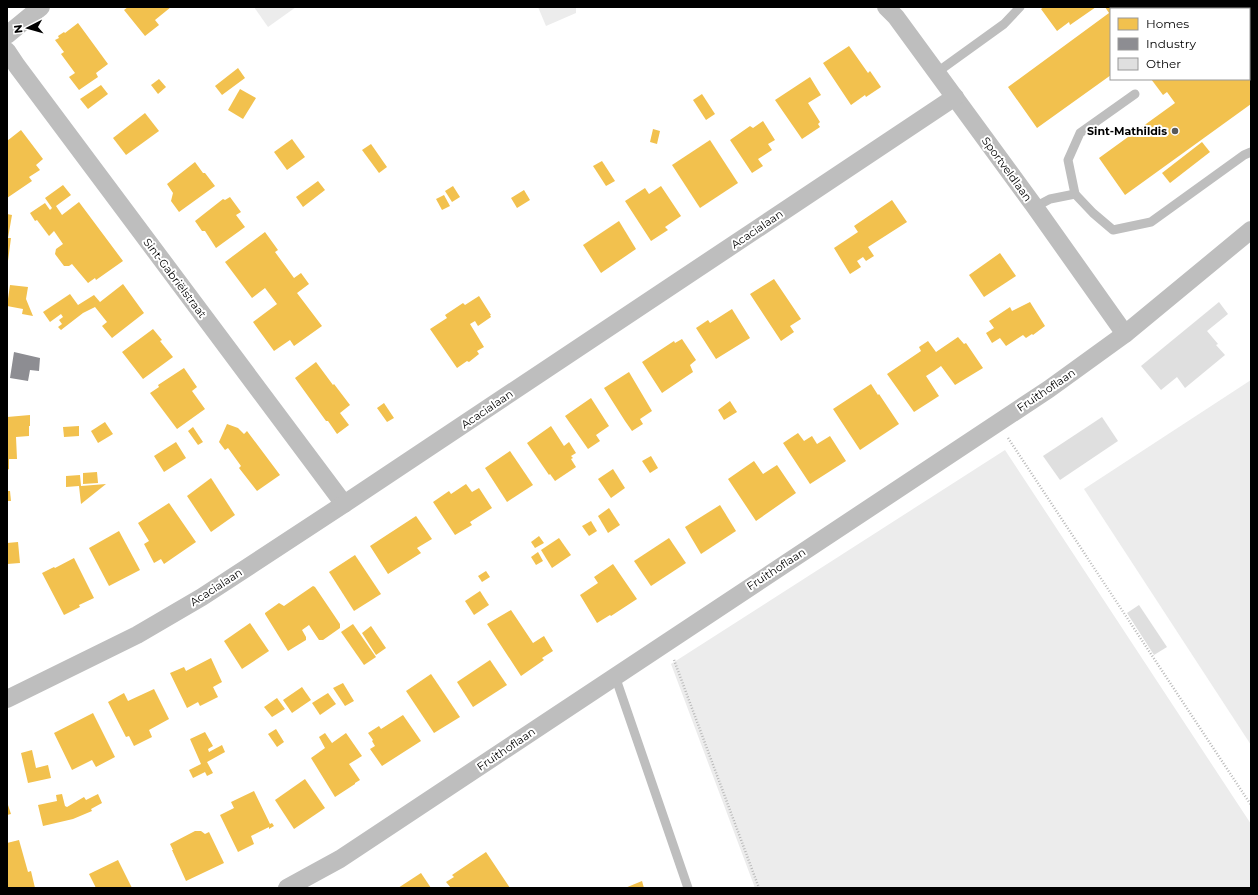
<svg xmlns="http://www.w3.org/2000/svg" width="1258" height="895" font-family="Montserrat,sans-serif">
  <style>
    .green { fill: #ececec }
    .homes { fill: #f2c14e }
    .industry { fill: #8d8d92 }
    .building { fill: #dfdfdf }
    .lines { fill: none; stroke-linecap: round; stroke-linejoin: round }
    .path { stroke: #b9b9b9; stroke-width: 2.5; stroke-dasharray: 1 2; stroke-linecap: butt }
    .lane { stroke: #bebebe; stroke-width: 9 }
    .street { stroke: #bebebe; stroke-width: 18 }
    .poi-dot { fill: #595959; stroke: #fff; stroke-width: 1.5 }
    .labels { text-anchor: middle; stroke-width: 4; stroke-linejoin: round; paint-order: stroke }
    .poi-label { font-size: 11px; font-weight: bold; fill: #000; stroke: #fff; text-anchor: end }
    .street-label { font-size: 11px; fill: #000; stroke: #fff }
  </style>
  <rect width="100%" height="100%" fill="#fff"/>
  <g class="green">
    <polygon points="254,7 296,7 268,27"/>
    <polygon points="538,7 576,7 576,13 546,26"/>
    <polygon points="1251,380 1251,745 1084,489"/>
    <polygon points="1005,450 1251,824 1251,888 755,888 671,664"/>
  </g>
  <g class="homes">
    <polygon points="128,7 171,7 155,20 159,25 145,36 124,10"/>
    <polygon points="1044,7 1096,7 1070,25 1069,22 1057,31 1041,9"/>
    <polygon points="1105,7 1232,7 1234,9 1111,9 1111,75 1037,128 1008,87 1109,13"/>
    <polygon points="78,23 108,64 96,73 98,77 79,90 69,77 75,73 61,54 64,52 55,40 59,38 58,36 64,32 65,33"/>
    <polygon points="1251,43 1251,104 1125,195 1099,158 1175,103 1167,92 1163,95 1151,79 1249,79 1249,45"/>
    <polygon points="849,46 868,73 870,71 881,87 866,97 865,95 851,105 823,63"/>
    <polygon points="238,68 245,78 222,95 215,86"/>
    <polygon points="810,77 821,95 808,103 820,122 818,124 820,127 802,139 775,100"/>
    <polygon points="159,79 166,87 158,94 151,85"/>
    <polygon points="101,85 108,94 88,109 80,99"/>
    <polygon points="240,89 256,98 243,119 228,110"/>
    <polygon points="702,94 715,114 706,120 693,100"/>
    <polygon points="145,113 159,131 126,155 113,138"/>
    <polygon points="763,121 775,140 768,144 772,150 758,159 763,166 752,173 730,140 750,126 753,128"/>
    <polygon points="653,129 660,131 657,144 650,142"/>
    <polygon points="21,130 43,159 36,165 40,170 29,177 32,181 7,198 7,141"/>
    <polygon points="292,139 305,157 287,170 274,152"/>
    <polygon points="710,140 738,183 700,208 672,165"/>
    <polygon points="1202,142 1210,152 1170,183 1162,173"/>
    <polygon points="371,144 387,167 379,173 362,150"/>
    <polygon points="602,161 615,181 606,186 593,166"/>
    <polygon points="195,162 203,173 205,173 215,186 179,212 171,201 173,193 167,184"/>
    <polygon points="318,181 325,190 303,207 296,197"/>
    <polygon points="63,185 71,195 56,206 62,215 79,202 123,261 96,280 95,278 88,283 72,264 69,266 64,266 55,254 56,249 63,244 54,231 49,236 37,220 35,221 30,213 45,203 50,210 52,208 45,198"/>
    <polygon points="453,186 460,197 452,202 445,191"/>
    <polygon points="661,186 681,216 665,227 668,230 651,241 625,201 645,188 649,194"/>
    <polygon points="524,190 530,200 517,208 511,198"/>
    <polygon points="444,195 450,206 442,210 436,199"/>
    <polygon points="230,197 241,212 236,215 245,227 216,248 205,231 202,231 195,221 223,199 225,200"/>
    <polygon points="892,200 907,222 868,247 874,256 866,261 863,257 857,261 861,267 850,274 834,248 858,232 854,226"/>
    <polygon points="7,214 12,215 8,238 11,238 8,261 7,260"/>
    <polygon points="619,221 636,249 601,273 583,245"/>
    <polygon points="265,232 278,250 275,252 294,278 301,273 309,284 297,293 322,326 294,346 290,340 274,351 253,322 277,304 265,288 252,298 225,262"/>
    <polygon points="1000,253 1016,276 984,297 969,275"/>
    <polygon points="774,279 801,319 790,326 794,332 781,341 750,294"/>
    <polygon points="123,284 144,313 112,338 102,326 107,322 95,307 83,313 61,330 58,327 62,324 59,320 63,317 61,314 50,322 43,312 70,294 78,305 94,295 100,302"/>
    <polygon points="10,285 28,287 26,299 33,316 22,314 23,309 7,306"/>
    <polygon points="479,296 491,315 490,315 491,317 478,326 475,321 470,324 484,347 477,351 479,354 469,362 467,361 457,368 430,329 447,318 445,315 463,303 465,305"/>
    <polygon points="1030,302 1045,326 1033,335 1032,334 1026,338 1023,335 1006,346 1000,338 992,343 986,333 994,328 989,321 1010,307 1012,311"/>
    <polygon points="732,309 750,338 716,359 696,328 708,320 710,323"/>
    <polygon points="153,329 162,340 160,341 173,357 143,379 122,352"/>
    <polygon points="958,337 964,344 966,343 983,368 955,385 941,366 934,371 926,376 939,396 914,412 887,374 921,351 919,347 928,341 936,352"/>
    <polygon points="682,339 696,360 690,365 693,372 662,393 642,362 674,341 675,343"/>
    <polygon points="316,362 333,385 334,384 350,405 340,413 349,425 337,434 328,421 326,421 295,378"/>
    <polygon points="184,368 197,387 192,391 205,409 177,429 150,393 159,387 158,385"/>
    <polygon points="629,372 652,411 640,419 643,424 632,431 625,421 604,388"/>
    <polygon points="871,384 878,395 879,394 899,424 860,450 833,409"/>
    <polygon points="591,398 609,426 596,435 600,441 588,449 565,416"/>
    <polygon points="730,401 737,412 724,420 718,410"/>
    <polygon points="384,403 394,418 387,422 377,408"/>
    <polygon points="30,415 30,426 29,426 29,436 16,437 17,459 9,459 9,469 7,470 7,437 8,437 7,417"/>
    <polygon points="105,422 113,434 98,443 91,431"/>
    <polygon points="227,424 238,428 244,434 247,431 280,475 257,491 239,468 241,466 228,448 225,450 219,442"/>
    <polygon points="79,426 79,436 64,437 63,427"/>
    <polygon points="551,426 564,446 569,442 576,453 571,456 573,458 571,459 576,467 555,481 550,474 549,475 527,443"/>
    <polygon points="193,427 203,442 198,445 188,431"/>
    <polygon points="798,433 804,441 812,436 817,444 830,436 846,461 810,484 783,443"/>
    <polygon points="176,442 186,458 164,472 154,456"/>
    <polygon points="510,451 533,485 507,502 485,468"/>
    <polygon points="651,456 658,468 650,473 642,461"/>
    <polygon points="754,461 763,474 777,465 796,493 756,521 728,479"/>
    <polygon points="613,469 625,488 611,498 598,479"/>
    <polygon points="97,472 98,483 83,484 83,473"/>
    <polygon points="80,475 81,486 106,484 81,504 79,486 66,487 66,476"/>
    <polygon points="211,478 235,515 211,532 187,496"/>
    <polygon points="466,484 472,492 479,488 492,508 470,522 472,525 455,535 433,502 449,491 451,494"/>
    <polygon points="7,491 10,491 11,501 7,501"/>
    <polygon points="169,503 196,542 164,564 161,559 154,563 144,544 149,541 138,523"/>
    <polygon points="720,505 736,531 701,554 685,527"/>
    <polygon points="609,508 620,525 608,533 598,516"/>
    <polygon points="416,516 432,539 417,548 421,553 388,574 370,546"/>
    <polygon points="591,521 597,531 589,536 582,526"/>
    <polygon points="119,531 140,570 109,586 89,548"/>
    <polygon points="539,536 544,543 535,548 531,542"/>
    <polygon points="559,538 571,555 552,568 541,550"/>
    <polygon points="669,538 686,563 651,586 634,561"/>
    <polygon points="18,542 20,563 7,564 7,543"/>
    <polygon points="538,552 543,561 536,565 531,557"/>
    <polygon points="355,555 381,594 354,611 329,572"/>
    <polygon points="74,558 94,598 79,605 80,607 64,615 42,573 54,567 55,568"/>
    <polygon points="613,564 637,599 611,616 610,615 597,623 580,595 598,583 594,577"/>
    <polygon points="486,571 490,577 482,582 478,576"/>
    <polygon points="313,586 315,587 340,624 340,628 323,640 319,640 309,625 302,630 306,637 306,640 288,651 265,614 265,613 279,603 284,606"/>
    <polygon points="480,591 489,605 474,615 465,601"/>
    <polygon points="511,610 533,643 544,636 553,651 542,658 544,660 521,676 487,624"/>
    <polygon points="250,623 269,651 242,669 224,641"/>
    <polygon points="353,624 376,657 364,665 341,632"/>
    <polygon points="371,626 386,648 376,655 362,633"/>
    <polygon points="211,658 222,682 213,687 218,697 200,706 198,702 187,708 170,673 184,667 186,671"/>
    <polygon points="490,660 507,685 473,707 457,682"/>
    <polygon points="431,674 460,717 434,733 406,691"/>
    <polygon points="343,683 354,701 345,706 333,688"/>
    <polygon points="302,687 311,700 292,713 283,700"/>
    <polygon points="154,689 169,719 149,730 152,737 134,746 129,736 126,737 108,702 124,693 128,701"/>
    <polygon points="328,693 336,704 320,715 312,703"/>
    <polygon points="277,698 285,709 272,717 264,707"/>
    <polygon points="93,713 115,757 96,767 92,760 72,770 54,733"/>
    <polygon points="403,715 421,741 382,766 370,749 375,746 372,741 373,740 368,733 379,726 381,729"/>
    <polygon points="276,729 284,742 277,747 268,734"/>
    <polygon points="205,732 213,746 208,749 209,752 222,745 225,752 207,762 213,773 207,776 205,772 193,778 189,770 201,764 190,739"/>
    <polygon points="325,733 332,743 346,733 362,756 349,764 360,780 355,783 355,784 335,797 311,758 325,748 319,737"/>
    <polygon points="32,750 36,768 48,765 51,778 28,783 21,753"/>
    <polygon points="305,779 325,808 294,829 275,800"/>
    <polygon points="254,791 270,824 272,823 274,826 269,829 269,827 251,836 254,844 238,852 220,815 234,808 231,802"/>
    <polygon points="62,794 65,806 67,807 84,797 86,800 98,794 102,803 91,809 92,811 73,819 43,826 38,805 57,801 56,795"/>
    <polygon points="7,802 11,814 7,815"/>
    <polygon points="195,831 201,831 205,834 209,832 224,863 186,881 172,850 173,850 170,844"/>
    <polygon points="19,840 28,872 31,871 35,888 7,888 7,843"/>
    <polygon points="486,852 510,888 451,888 446,882 454,877 452,875"/>
    <polygon points="118,860 132,888 96,888 89,874"/>
    <polygon points="421,873 431,888 398,888"/>
    <polygon points="642,881 644,888 625,888"/>
  </g>
  <polygon class="industry" points="14,352 40,358 39,371 30,370 28,381 10,378"/>
  <g class="building">
    <polygon points="1219,302 1228,314 1207,331 1218,344 1216,345 1225,355 1185,388 1177,377 1161,390 1141,366"/>
    <polygon points="1102,417 1118,441 1060,480 1043,456"/>
    <polygon points="1139,605 1167,647 1154,655 1127,613"/>
  </g>
  <g class="lines">
    <g class="path">
      <polyline points="1008,438 1251,805"/>
      <polyline points="674,660 759,888"/>
    </g>
    <g class="lane">
      <polyline points="936,73 1004,24 1020,7"/>
      <polyline points="1075,194 1068,160 1080,133 1135,94"/>
      <polyline points="1035,207 1050,199 1075,194 1093,213 1113,230 1151,222 1244,155 1251,152"/>
      <polyline points="615,676 688,888"/>
    </g>
    <g class="street">
      <polyline points="886,7 896,17 1035,207 1125,334"/>
      <polyline points="7,35 41,7"/>
      <polyline points="7,51 17,66 344,504"/>
      <polyline points="7,699 137,635 202,597 344,504 955,97"/>
      <polyline points="287,888 340,859 1049,389 1125,334 1251,230"/>
    </g>
  </g>
  <circle class="poi-dot" cx="1175" cy="131" r="4"/>
  <g class="labels">
    <g class="poi-label">
      <text x="1167" y="135">Sint-Mathildis</text>
    </g>
    <g class="street-label">
      <text transform="translate(1007 169) rotate(54)" y="4">Sportveldlaan</text>
      <text transform="translate(757 229) rotate(-34)" y="4">Acacialaan</text>
      <text transform="translate(175 278) rotate(53)" y="4">Sint-Gabriëlstraat</text>
      <text transform="translate(1046 390) rotate(-34)" y="4">Fruithoflaan</text>
      <text transform="translate(487 409) rotate(-34)" y="4">Acacialaan</text>
      <text transform="translate(776 569) rotate(-33)" y="4">Fruithoflaan</text>
      <text transform="translate(216 587) rotate(-33)" y="4">Acacialaan</text>
      <text transform="translate(506 749) rotate(-34)" y="4">Fruithoflaan</text>
    </g>
  </g>
  <rect width="1258" height="895" fill="none" stroke="#000000" stroke-width="16"/>
  <rect x="1110" y="8" width="140" height="72" fill="#ffffff" stroke="#999999"/>
  <rect x="1118" y="18" width="20" height="12" fill="#f2c14e" stroke="#999999"/>
  <text x="1146" y="28" font-size="12" fill="#000000">Homes</text>
  <rect x="1118" y="38" width="20" height="12" fill="#8d8d92" stroke="#999999"/>
  <text x="1146" y="48" font-size="12" fill="#000000">Industry</text>
  <rect x="1118" y="58" width="20" height="12" fill="#dfdfdf" stroke="#999999"/>
  <text x="1146" y="68" font-size="12" fill="#000000">Other</text>
  <g transform="translate(28 28) rotate(264)" stroke="#ffffff" stroke-width="3" paint-order="stroke">
  <path d="M0-3L7 15L0 10L-7 15Z" fill="#000000"/>
  <text y="-6" font-size="11" font-weight="bold" text-anchor="middle" fill="#000000">N</text>
  </g>
</svg>
